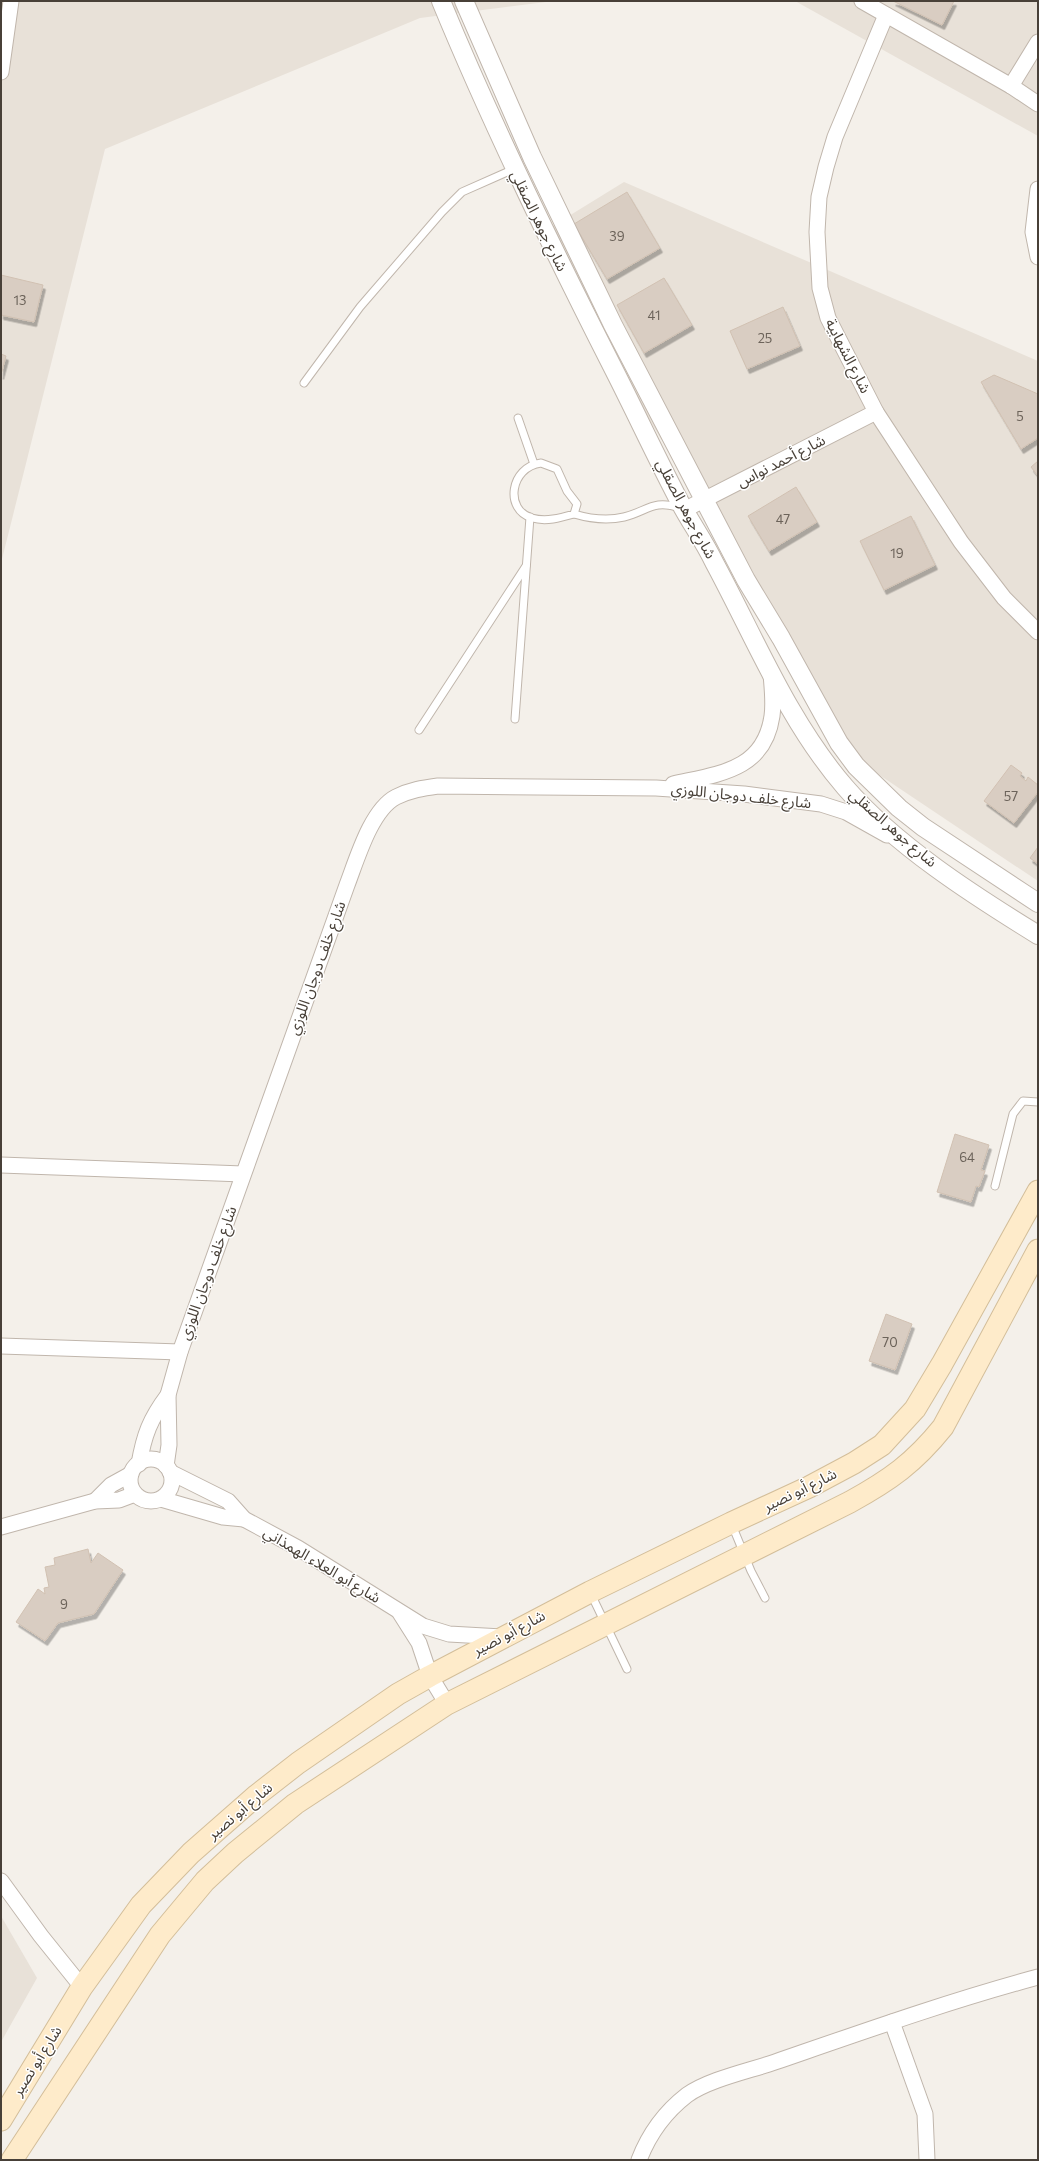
<svg xmlns="http://www.w3.org/2000/svg" width="1039" height="2161" font-family="Commissioner,'Noto Sans Arabic',sans-serif">
  <style>
    .residential { fill: #e8e1d8 }
    .building { fill: #d9cdc2; stroke: #d1c1b2; filter: url(#shadow) }
    .lines { fill: none; stroke-linecap: round; stroke-linejoin: round }
    .service-casing { stroke: #c0b6ac; stroke-width: 9 }
    .minor-casing { stroke: #c0b6ac; stroke-width: 17 }
    .tertiary-casing { stroke: #c0b6ac; stroke-width: 20 }
    .secondary-casing { stroke: #d3be9a; stroke-width: 23 }
    .service { stroke: #fff; stroke-width: 7 }
    .minor { stroke: #fff; stroke-width: 15 }
    .tertiary { stroke: #fff; stroke-width: 18 }
    .secondary { stroke: #feebca; stroke-width: 21 }
    .labels { text-anchor: middle; stroke-width: 3; stroke-linejoin: round; paint-order: stroke }
    .number-label { font-size: 13px; fill: #6c635a }
    .street-label { font-size: 15px; fill: #484038; stroke: #fff }
  </style>
  <defs>
    <filter id="shadow"><feDropShadow dx="2.5" dy="4.5" stdDeviation="0" flood-color="#0004"/></filter>
  </defs>
  <rect width="100%" height="100%" fill="#f4f0ea"/>
  <g class="residential">
    <polygon points="1,1 554,1 420,18 105,149 1,563"/>
    <polygon points="795,1 1038,1 1038,136"/>
    <polygon points="624,182 1038,361 1038,881 857,760 781,638 538,235"/>
    <polygon points="1,1916 37,1978 1,2042"/>
  </g>
  <g class="building">
    <polygon points="893,1 954,1 942,25"/>
    <polygon points="627,192 660,248 607,279 574,224"/>
    <polygon points="1,275 43,285 34,322 1,315"/>
    <polygon points="664,278 692,325 644,353 617,305"/>
    <polygon points="783,307 800,346 747,369 730,331"/>
    <polygon points="1,354 6,356 1,375"/>
    <polygon points="994,375 1038,394 1038,438 1021,449 981,382"/>
    <polygon points="1038,461 1038,476 1031,467"/>
    <polygon points="796,487 817,522 769,551 748,516"/>
    <polygon points="911,516 935,565 884,590 860,541"/>
    <polygon points="1011,765 1022,773 1020,776 1026,781 1028,777 1038,785 1038,792 1014,823 984,801"/>
    <polygon points="1038,847 1038,864 1030,858"/>
    <polygon points="955,1134 989,1145 981,1170 985,1171 979,1187 976,1186 971,1202 937,1192"/>
    <polygon points="886,1314 912,1324 895,1370 869,1361"/>
    <polygon points="88,1549 91,1563 98,1553 123,1570 94,1614 58,1623 45,1641 16,1622 38,1589 45,1594 44,1588 49,1587 45,1567 55,1565 54,1558"/>
  </g>
  <g class="lines">
    <defs>
      <g id="service">
        <polyline points="304,383 360,307 442,212 462,192 514,169"/>
        <polyline points="518,418 534,464"/>
        <path d="M 541,463 L 557,469 L 567,491 L 577,504 L 574,514 C 560,518 546,522 532,518 C 504,510 510,467 541,463 Z"/>
        <path d="M 574,514 C 591,519 607,521 624,517 C 648,511 653,499 680,508"/>
        <polyline points="515,719 530,517"/>
        <polyline points="419,730 526,566"/>
        <polyline points="995,1186 1013,1114 1023,1101 1038,1102"/>
        <polyline points="732,1525 751,1571 765,1598"/>
        <polyline points="591,1594 627,1669"/>
      </g>
      <g id="minor">
        <polyline points="862,1 1011,86 1038,104"/>
        <polyline points="886,15 835,137 826,167 819,197 817,232 820,288 828,318 876,412 961,542 1004,598 1038,632"/>
        <polyline points="1,72 11,1"/>
        <polyline points="1011,86 1038,42"/>
        <polyline points="1038,189 1033,232 1038,257"/>
        <polyline points="684,510 876,412"/>
        <path d="M 673,784 C 718,774 764,771 772,716 C 774,703 772,687 771,674"/>
        <polyline points="1,1165 243,1174"/>
        <polyline points="1,1346 180,1352"/>
        <circle cx="151" cy="1480" r="21"/>
        <path d="M 139,1464 C 144,1435 150,1419 168,1395"/>
        <path d="M 166,1466 L 169,1445 L 168,1395 L 180,1352 L 347,885 C 357,859 371,810 396,797 C 410,790 423,788 438,786 L 656,788 L 744,794 L 821,804 L 846,812 L 887,835"/>
        <polyline points="170,1472 228,1501 244,1519 298,1548 423,1626 449,1634 502,1637"/>
        <polyline points="161,1499 223,1517 244,1519"/>
        <polyline points="95,1501 111,1485 131,1474"/>
        <polyline points="1,1527 95,1501 119,1500 135,1494"/>
        <polyline points="400,1613 419,1643 430,1676 447,1704"/>
        <polyline points="1,1881 41,1936 82,1987"/>
        <polyline points="892,2022 925,2114 927,2160"/>
        <path d="M 639,2160 C 649,2134 665,2112 687,2095 C 710,2079 749,2071 775,2062 C 862,2032 949,2001 1038,1977"/>
      </g>
      <g id="tertiary">
        <path d="M 441,1 C 492,125 551,246 612,366 C 636,413 658,461 683,508 C 693,526 705,543 714,562 C 755,638 788,721 845,787 C 895,845 973,895 1038,935"/>
        <polyline points="464,1 532,157 613,325 746,580 781,638 839,743 856,766 899,808 923,827 1038,903"/>
      </g>
      <g id="secondary">
        <polyline points="1,2120 82,1987 141,1905 191,1853 257,1795 298,1763 398,1694 430,1676 590,1592 731,1523 809,1487 854,1463 882,1445 915,1409 942,1364 1038,1191"/>
        <path d="M 12,2160 L 160,1935 L 205,1881 L 235,1853 L 295,1804 L 447,1704 L 850,1502 C 890,1480 914,1463 943,1427 L 1038,1250"/>
      </g>
    </defs>
    <use href="#service" class="service-casing"/>
    <use href="#minor" class="minor-casing"/>
    <use href="#tertiary" class="tertiary-casing"/>
    <use href="#secondary" class="secondary-casing"/>
    <use href="#service" class="service"/>
    <use href="#minor" class="minor"/>
    <use href="#tertiary" class="tertiary"/>
    <use href="#secondary" class="secondary"/>
  </g>
  <g class="labels">
    <g class="number-label">
      <text x="617" y="241">39</text>
      <text x="20" y="305">13</text>
      <text x="654" y="320">41</text>
      <text x="765" y="343">25</text>
      <text x="1020" y="421">5</text>
      <text x="783" y="524">47</text>
      <text x="897" y="558">19</text>
      <text x="1011" y="801">57</text>
      <text x="967" y="1162">64</text>
      <text x="890" y="1347">70</text>
      <text x="64" y="1609">9</text>
    </g>
    <g class="street-label">
      <text transform="translate(539 221) rotate(64)" y="5">شارع جوهر الصقلي</text>
      <text transform="translate(848 356) rotate(63)" y="5">شارع الشهابية</text>
      <text transform="translate(781 461) rotate(-27)" y="5">شارع أحمد نواس</text>
      <text transform="translate(686 509) rotate(62)" y="5">شارع جوهر الصقلي</text>
      <text transform="translate(741 796) rotate(6)" y="5">شارع خلف دوجان اللوزي</text>
      <text transform="translate(893 828) rotate(41)" y="5">شارع جوهر الصقلي</text>
      <text transform="translate(317 968) rotate(-70)" y="5">شارع خلف دوجان اللوزي</text>
      <text transform="translate(208 1273) rotate(-70)" y="5">شارع خلف دوجان اللوزي</text>
      <text transform="translate(800 1490) rotate(-26)" y="5">شارع أبو نصير</text>
      <text transform="translate(322 1565) rotate(31)" y="5">شارع أبو العلاء الهمذاني</text>
      <text transform="translate(509 1633) rotate(-28)" y="5">شارع أبو نصير</text>
      <text transform="translate(240 1811) rotate(-40)" y="5">شارع أبو نصير</text>
      <text transform="translate(37 2061) rotate(-58)" y="5">شارع أبو نصير</text>
    </g>
  </g>
  <rect width="1039" height="2161" fill="none" stroke="#484038" stroke-width="4"/>
</svg>
